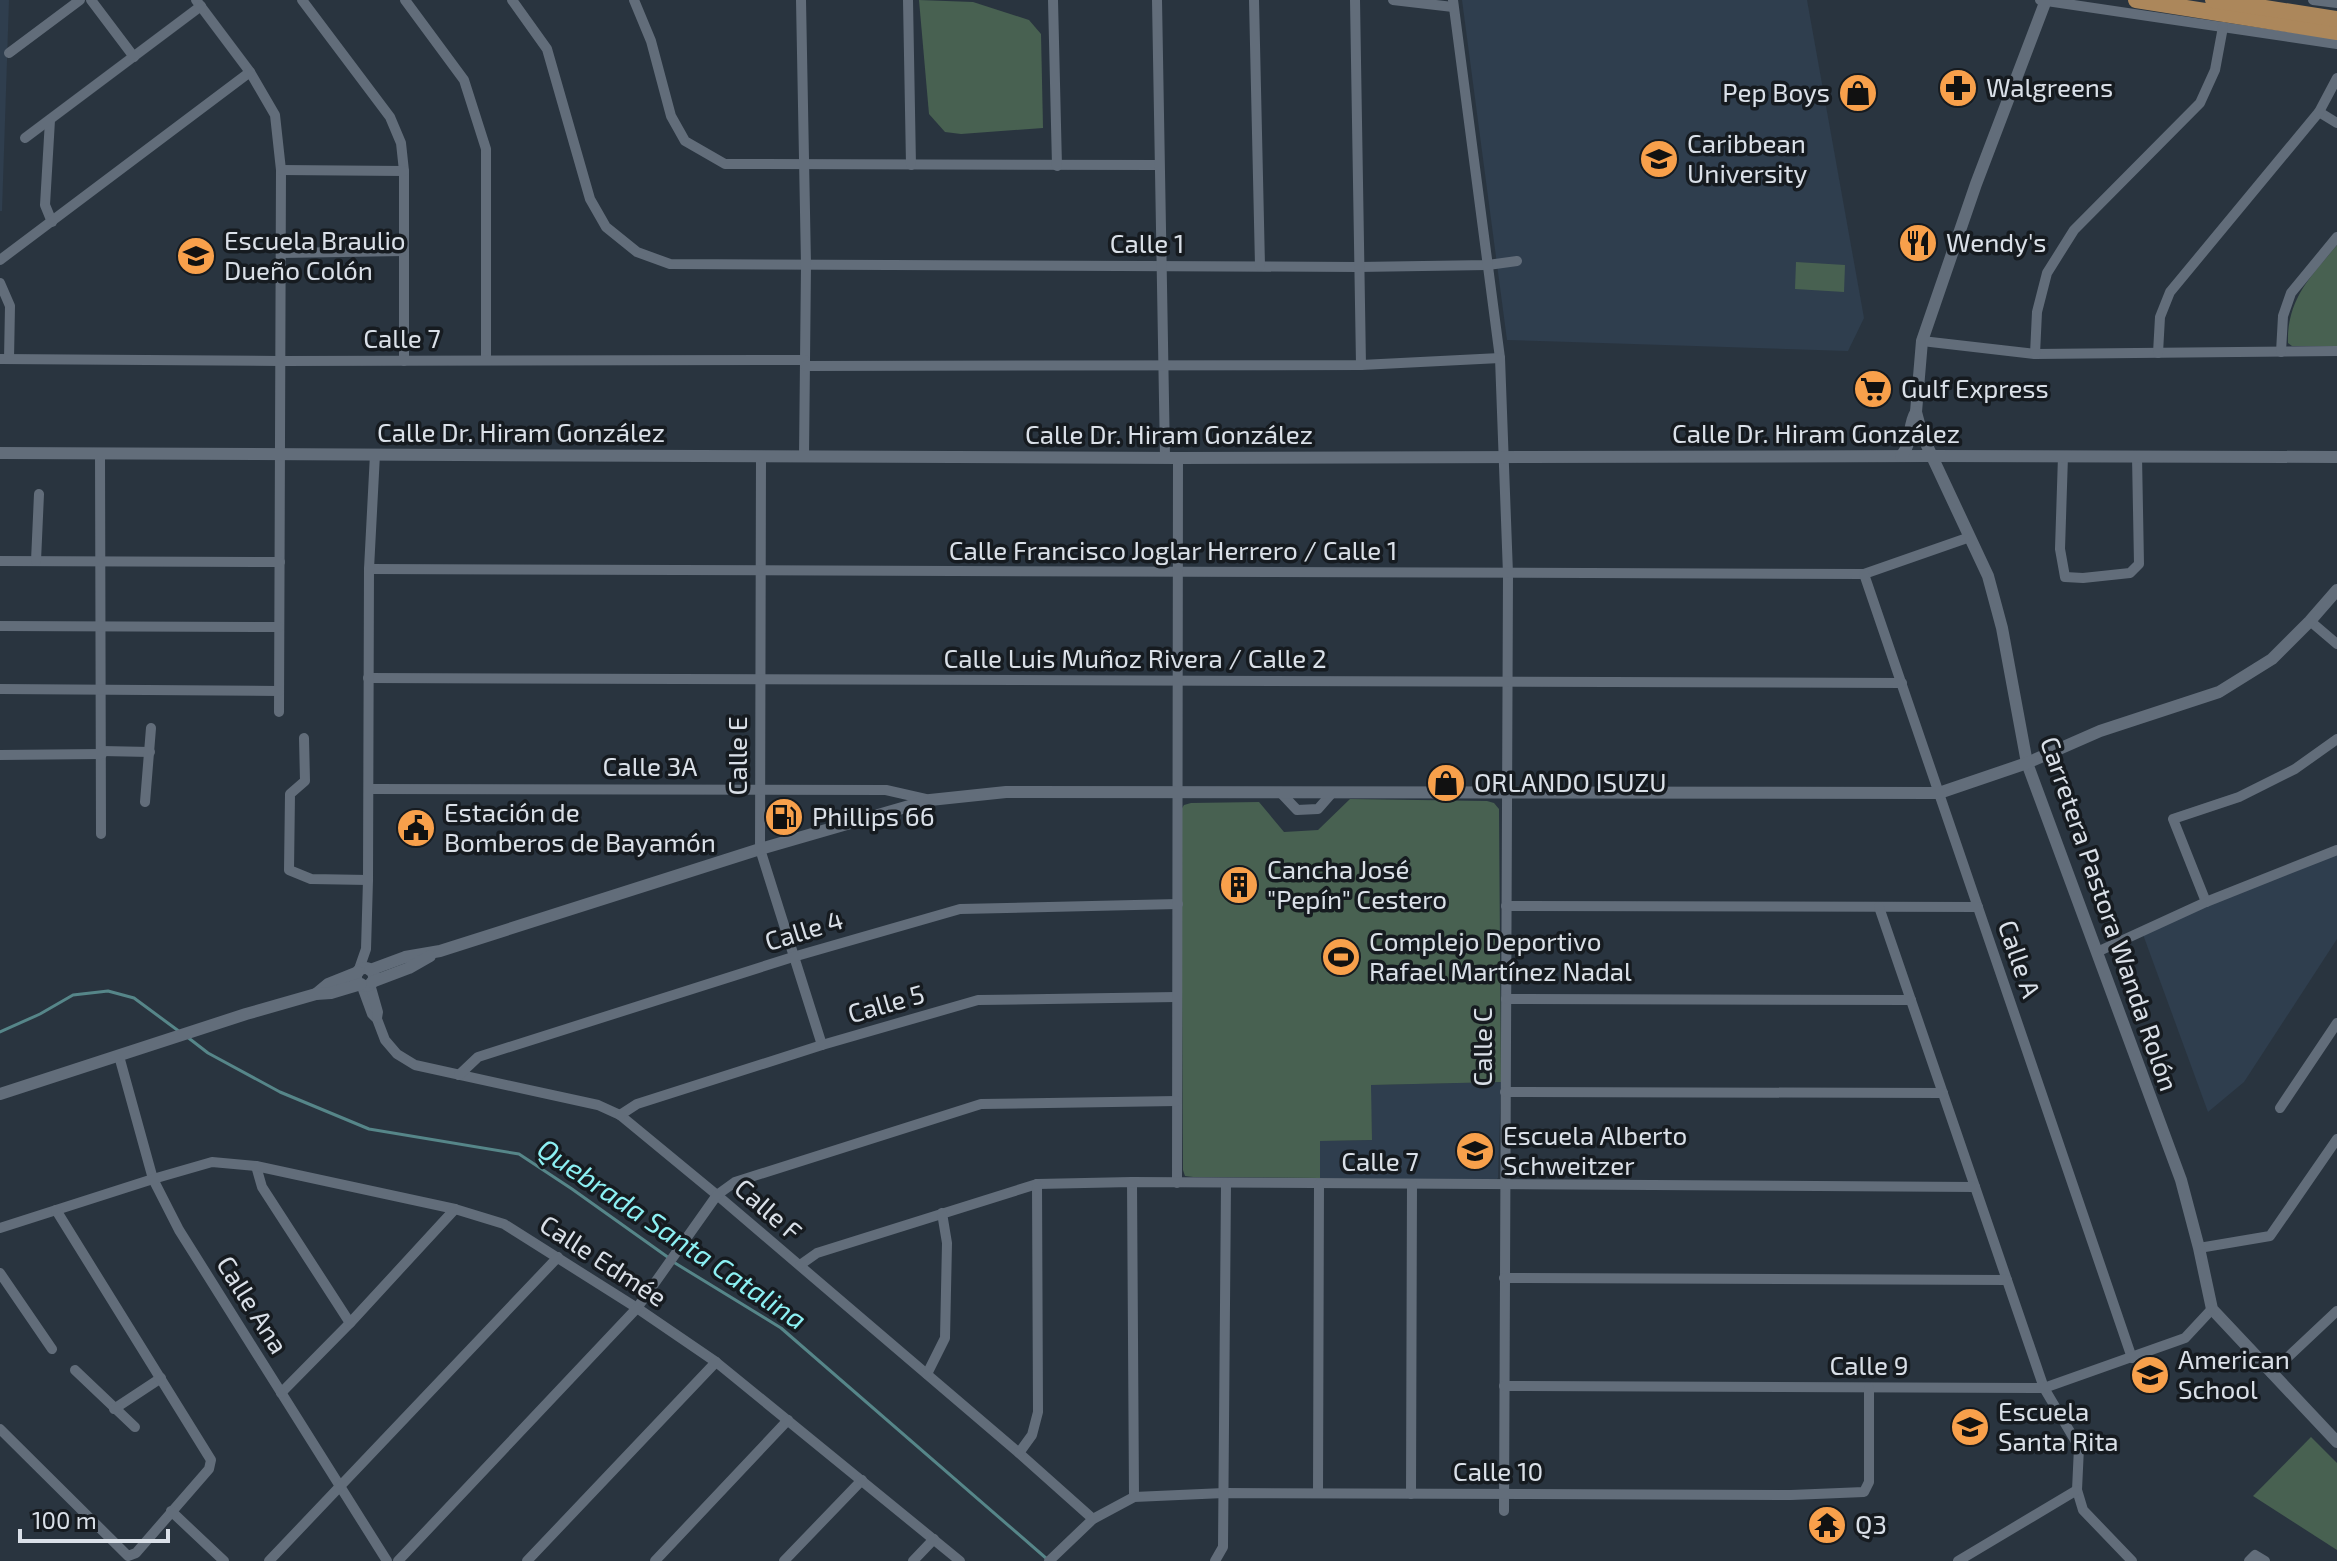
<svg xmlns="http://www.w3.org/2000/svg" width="2337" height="1561" font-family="'Exo 2',sans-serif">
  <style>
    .built { fill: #2f3e4e }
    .green { fill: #486151 }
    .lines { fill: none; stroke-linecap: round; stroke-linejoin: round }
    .stream { stroke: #568689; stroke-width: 3 }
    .minor { stroke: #626d7a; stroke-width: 10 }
    .tertiary { stroke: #626d7a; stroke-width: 12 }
    .primary { stroke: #ac875b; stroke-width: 16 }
    .labels { text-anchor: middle; stroke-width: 7; stroke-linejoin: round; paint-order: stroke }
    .poi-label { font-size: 26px; fill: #dae0e8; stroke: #161b20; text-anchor: start }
    .street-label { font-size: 26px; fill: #dae0e8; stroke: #161b20 }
    .water-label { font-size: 28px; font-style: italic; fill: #8cf0f3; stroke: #161b20 }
  </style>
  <rect width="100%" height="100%" fill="#29343f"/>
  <g class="built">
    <polygon points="0,0 9,0 2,211 0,211"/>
    <polygon points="1462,0 1807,0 1864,318 1848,351 1507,340"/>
    <polygon points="2337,848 2337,939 2244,1082 2208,1112 2141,929"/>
    <polygon points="1501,1082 1498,1178 1495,1181 1320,1178 1320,1141 1372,1140 1370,1085"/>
  </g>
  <g class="green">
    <polygon points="919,0 973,2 1029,20 1041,34 1043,128 961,134 945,132 929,114"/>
    <path d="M 2337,245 L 2337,346 L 2292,346 L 2288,343 C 2287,298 2311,277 2337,245 Z"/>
    <polygon points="1796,262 1845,265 1844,292 1795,289"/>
    <polygon points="1350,799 1487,801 1494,803 1499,809 1501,1082 1371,1085 1372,1140 1320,1141 1320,1178 1193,1177 1185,1176 1183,1170 1181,810 1184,805 1191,803 1259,802 1284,832 1318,830"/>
    <polygon points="2311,1437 2337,1463 2337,1550 2253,1496"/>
  </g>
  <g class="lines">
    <g class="stream">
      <polyline points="0,1032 40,1014 73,995 108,991 134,998 180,1032"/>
      <polyline points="186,1036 208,1053 280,1092 369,1129 519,1154 572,1189 669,1258"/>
      <polyline points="675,1263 781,1328 1047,1559"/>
    </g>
    <g class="minor">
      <polyline points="91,0 134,57"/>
      <polyline points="196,0 250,72 275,115 281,170 279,712"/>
      <polyline points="302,0 390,117 401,143 404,171 404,361"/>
      <polyline points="405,0 464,80 486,149 486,360"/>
      <polyline points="512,0 547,49 590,199 606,227 637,252 670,264 1358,267 1488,265 1517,261"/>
      <polyline points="634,0 651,41 671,116 685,141 725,164 1159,165"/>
      <polyline points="801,0 806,265 804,456"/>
      <polyline points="908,0 911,165"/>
      <polyline points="1053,0 1057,166"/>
      <polyline points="1157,0 1165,457"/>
      <polyline points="1254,0 1260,266"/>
      <polyline points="1355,0 1361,365"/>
      <polyline points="1393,0 1453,7"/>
      <polyline points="1453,0 1500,358 1508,574 1504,1511"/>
      <polyline points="2040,0 2337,44"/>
      <polyline points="2313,0 2337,3"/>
      <polyline points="9,53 80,0"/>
      <polyline points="2319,112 2337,123"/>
      <polyline points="50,120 45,205 52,222"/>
      <polyline points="25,138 201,6"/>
      <polyline points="281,170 404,171"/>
      <polyline points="281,253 404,251"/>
      <polyline points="0,260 250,72"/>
      <polyline points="0,283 10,306 9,359"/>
      <polyline points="1922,341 2035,354 2337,351"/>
      <polyline points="2281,352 2283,316 2291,293 2337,237"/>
      <polyline points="2158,353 2160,317 2170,292 2319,112 2337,78"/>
      <polyline points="2035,354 2037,312 2047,273 2074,230 2200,103 2215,70 2223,27"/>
      <polyline points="0,359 280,361 805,360"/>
      <polyline points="805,366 1361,365 1500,358"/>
      <polyline points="100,453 101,834"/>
      <polyline points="761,456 760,849 822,1045"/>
      <polyline points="2063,456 2060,549 2065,577 2083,578 2130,573 2139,564 2137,456"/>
      <polyline points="0,561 280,562"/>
      <polyline points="36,561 39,494"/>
      <polyline points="369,569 1864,574 1970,537"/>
      <polyline points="1864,574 2132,1358"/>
      <polyline points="2310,621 2337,644"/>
      <polyline points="0,626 279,627"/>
      <polyline points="368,678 1902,683"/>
      <polyline points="0,689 279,691"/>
      <polyline points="304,738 305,781 290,794 289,870 311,879 368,880"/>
      <polyline points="102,751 150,752"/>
      <polyline points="0,755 102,754"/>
      <polyline points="369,789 886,790 930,800"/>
      <polyline points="1281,793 1297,810 1318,809 1332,793"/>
      <polyline points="145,802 151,728"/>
      <polyline points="2206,902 2173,819 2239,797 2295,769 2337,739"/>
      <polyline points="1506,906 1978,907"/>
      <polyline points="1879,907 2044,1388 2079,1447 2077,1490 2083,1510 2132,1561"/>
      <polyline points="2097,952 2206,902 2337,850"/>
      <polyline points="358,972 366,949 368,880 369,569 375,454"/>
      <polyline points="361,984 372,1014 377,1019 385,1040 397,1054 415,1065 598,1105 620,1115 717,1195 1019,1453 1093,1519"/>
      <polyline points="370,984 378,1012 377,1018"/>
      <polyline points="1506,999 1911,1000"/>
      <polyline points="119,1056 153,1179 179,1230 387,1561"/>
      <polyline points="459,1075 478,1057 793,957 960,909 1178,904"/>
      <polyline points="1505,1092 1943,1093"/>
      <polyline points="2280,1108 2337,1023"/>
      <polyline points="620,1115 637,1104 822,1045 978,1000 1177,997"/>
      <polyline points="256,1166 262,1187 350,1323"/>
      <polyline points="1132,1182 1134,1497"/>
      <polyline points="1177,1183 1178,458"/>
      <polyline points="0,1228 153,1179 212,1162 256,1166 455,1209 504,1224 637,1308 716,1362 960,1561"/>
      <polyline points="2199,1248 2270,1236 2337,1139"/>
      <polyline points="800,1265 817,1253 1037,1184 1132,1182 1975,1187"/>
      <polyline points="0,1273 52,1349"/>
      <polyline points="1504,1278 2007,1280"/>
      <polyline points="75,1370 135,1427"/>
      <polyline points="2271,1373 2337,1311"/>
      <polyline points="927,1374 945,1338 947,1243 942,1213"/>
      <polyline points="1504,1386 2044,1388 2185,1338 2212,1309"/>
      <polyline points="281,1393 350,1323 455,1209"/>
      <polyline points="114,1409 161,1378"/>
      <polyline points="0,1429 128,1556 136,1553 209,1469 211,1460 56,1210"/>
      <polyline points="1019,1453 1032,1435 1038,1412 1037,1184"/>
      <polyline points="1318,1493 1319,1184"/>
      <polyline points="1411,1494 1412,1184"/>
      <polyline points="171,1511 224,1561"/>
      <polyline points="269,1561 558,1257"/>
      <polyline points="398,1561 637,1308 717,1195 735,1182 981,1104 1177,1101"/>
      <polyline points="527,1561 716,1362"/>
      <polyline points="655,1561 788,1420"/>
      <polyline points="784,1561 862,1480"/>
      <polyline points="913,1561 934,1539"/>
      <polyline points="1049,1561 1093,1519 1134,1497 1224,1493 1791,1495 1864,1492 1869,1482 1869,1388"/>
      <polyline points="1215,1561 1223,1547 1226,1183"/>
      <polyline points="1958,1561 2077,1490"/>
      <polyline points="2249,1561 2255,1555 2265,1561"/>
    </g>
    <g class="tertiary">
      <polyline points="2046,0 1976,184 1922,341 1916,412 1922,435 1988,576 2002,628 2027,763 2181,1180 2199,1248 2212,1309 2337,1442"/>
      <polyline points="0,453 1178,458 1931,456 2337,457"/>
      <path d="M 1901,456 C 1913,443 1907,426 1916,412"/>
      <circle cx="365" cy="977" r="9"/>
      <polyline points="370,970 405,957 440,951 760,849 930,800 1006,792 1939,793 2027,763 2100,731 2219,692 2272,659 2310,621 2337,590"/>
      <polyline points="372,982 409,968 430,956"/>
      <polyline points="316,994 328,984 358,972"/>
      <polyline points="0,1094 246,1014 316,994 331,993 361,984"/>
    </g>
    <g class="primary">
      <polyline points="2136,0 2337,32"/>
      <polyline points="2213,0 2337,19"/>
    </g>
  </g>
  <defs>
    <symbol id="pharmacy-disc" viewBox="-11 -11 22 22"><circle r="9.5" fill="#f8a04b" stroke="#161b20"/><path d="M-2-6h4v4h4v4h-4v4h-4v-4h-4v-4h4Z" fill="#111"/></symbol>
    <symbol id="shop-disc" viewBox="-11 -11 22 22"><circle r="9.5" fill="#f8a04b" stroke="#161b20"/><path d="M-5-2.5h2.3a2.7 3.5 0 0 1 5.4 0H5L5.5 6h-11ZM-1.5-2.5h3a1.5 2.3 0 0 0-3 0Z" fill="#111"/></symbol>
    <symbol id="university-disc" viewBox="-11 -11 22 22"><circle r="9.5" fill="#f8a04b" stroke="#161b20"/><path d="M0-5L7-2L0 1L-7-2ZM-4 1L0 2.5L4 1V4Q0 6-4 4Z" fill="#111"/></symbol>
    <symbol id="restaurant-disc" viewBox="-11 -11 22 22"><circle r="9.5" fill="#f8a04b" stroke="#161b20"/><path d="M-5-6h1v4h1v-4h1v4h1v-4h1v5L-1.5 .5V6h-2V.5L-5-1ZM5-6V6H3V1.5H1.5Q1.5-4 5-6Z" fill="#111"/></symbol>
    <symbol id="school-disc" viewBox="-11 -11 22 22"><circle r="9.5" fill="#f8a04b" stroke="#161b20"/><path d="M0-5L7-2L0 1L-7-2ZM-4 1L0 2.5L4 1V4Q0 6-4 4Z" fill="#111"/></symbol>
    <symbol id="supermarket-disc" viewBox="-11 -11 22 22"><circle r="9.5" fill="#f8a04b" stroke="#161b20"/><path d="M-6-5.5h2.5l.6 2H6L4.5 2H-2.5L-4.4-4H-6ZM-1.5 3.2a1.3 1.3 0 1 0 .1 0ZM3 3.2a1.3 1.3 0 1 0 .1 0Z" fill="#111"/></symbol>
    <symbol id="fuel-disc" viewBox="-11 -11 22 22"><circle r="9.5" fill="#f8a04b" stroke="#161b20"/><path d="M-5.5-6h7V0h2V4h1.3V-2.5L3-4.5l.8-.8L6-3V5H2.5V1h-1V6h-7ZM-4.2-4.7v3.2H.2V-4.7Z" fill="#111"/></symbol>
    <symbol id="civic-disc" viewBox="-11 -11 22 22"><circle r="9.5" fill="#f8a04b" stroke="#161b20"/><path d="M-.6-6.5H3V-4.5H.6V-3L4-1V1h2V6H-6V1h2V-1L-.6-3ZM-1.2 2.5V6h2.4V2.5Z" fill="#111"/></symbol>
    <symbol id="building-disc" viewBox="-11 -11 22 22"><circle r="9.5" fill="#f8a04b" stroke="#161b20"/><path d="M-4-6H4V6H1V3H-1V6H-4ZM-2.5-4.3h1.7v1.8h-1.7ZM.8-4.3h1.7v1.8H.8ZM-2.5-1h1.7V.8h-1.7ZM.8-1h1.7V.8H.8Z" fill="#111"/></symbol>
    <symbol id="stadium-disc" viewBox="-11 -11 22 22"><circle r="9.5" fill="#f8a04b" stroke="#161b20"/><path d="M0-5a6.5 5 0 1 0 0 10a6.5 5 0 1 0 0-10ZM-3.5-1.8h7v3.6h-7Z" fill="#111"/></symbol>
    <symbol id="temple-disc" viewBox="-11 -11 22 22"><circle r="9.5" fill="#f8a04b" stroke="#161b20"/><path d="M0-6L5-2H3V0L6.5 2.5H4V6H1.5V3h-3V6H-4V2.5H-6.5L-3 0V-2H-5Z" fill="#111"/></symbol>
  </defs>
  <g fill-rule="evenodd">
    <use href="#pharmacy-disc" x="1936" y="66" width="44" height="44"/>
    <use href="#shop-disc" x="1836" y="71" width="44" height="44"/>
    <use href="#university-disc" x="1637" y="137" width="44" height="44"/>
    <use href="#restaurant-disc" x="1896" y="221" width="44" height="44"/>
    <use href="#school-disc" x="174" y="234" width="44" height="44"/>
    <use href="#supermarket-disc" x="1851" y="367" width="44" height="44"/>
    <use href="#shop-disc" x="1424" y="761" width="44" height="44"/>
    <use href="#fuel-disc" x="762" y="795" width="44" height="44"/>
    <use href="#civic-disc" x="394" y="806" width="44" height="44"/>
    <use href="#building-disc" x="1217" y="863" width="44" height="44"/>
    <use href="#stadium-disc" x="1319" y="935" width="44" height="44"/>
    <use href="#school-disc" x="1453" y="1129" width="44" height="44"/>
    <use href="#school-disc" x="2128" y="1353" width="44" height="44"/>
    <use href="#school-disc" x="1948" y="1405" width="44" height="44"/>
    <use href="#temple-disc" x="1805" y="1503" width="44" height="44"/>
  </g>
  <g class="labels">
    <g class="poi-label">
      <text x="1986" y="97">Walgreens</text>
      <text x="1830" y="102" text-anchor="end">Pep Boys</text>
      <text x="1687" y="153">Caribbean<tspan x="1687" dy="30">University</tspan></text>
      <text x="224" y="250">Escuela Braulio<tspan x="224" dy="30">Dueño Colón</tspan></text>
      <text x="1946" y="252">Wendy's</text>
      <text x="1901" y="398">Gulf Express</text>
      <text x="1474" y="792">ORLANDO ISUZU</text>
      <text x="444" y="822">Estación de<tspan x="444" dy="30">Bomberos de Bayamón</tspan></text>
      <text x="812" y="826">Phillips 66</text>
      <text x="1267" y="879">Cancha José<tspan x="1267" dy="30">"Pepín" Cestero</tspan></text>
      <text x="1369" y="951">Complejo Deportivo<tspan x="1369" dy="30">Rafael Martínez Nadal</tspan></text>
      <text x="1503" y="1145">Escuela Alberto<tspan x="1503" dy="30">Schweitzer</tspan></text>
      <text x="2178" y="1369">American<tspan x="2178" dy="30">School</tspan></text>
      <text x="1998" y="1421">Escuela<tspan x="1998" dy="30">Santa Rita</tspan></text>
      <text x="1855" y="1534">Q3</text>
    </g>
    <g class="street-label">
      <text x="1147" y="253">Calle 1</text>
      <text x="402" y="348">Calle 7</text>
      <text x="521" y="442">Calle Dr. Hiram González</text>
      <text x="1816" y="443">Calle Dr. Hiram González</text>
      <text x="1169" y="444">Calle Dr. Hiram González</text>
      <text x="1173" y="560">Calle Francisco Joglar Herrero / Calle 1</text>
      <text x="1135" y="668">Calle Luis Muñoz Rivera / Calle 2</text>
      <text transform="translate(738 756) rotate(-90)" y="9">Calle E</text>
      <text x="650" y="776">Calle 3A</text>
      <text transform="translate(2109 914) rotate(71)" y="9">Carretera Pastora Wanda Rolón</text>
      <text transform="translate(804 931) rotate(-17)" y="9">Calle 4</text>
      <text transform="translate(2019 959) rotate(71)" y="9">Calle A</text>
      <text transform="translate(886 1004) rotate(-16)" y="9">Calle 5</text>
      <text transform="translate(1483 1047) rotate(-90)" y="9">Calle C</text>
      <text x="1380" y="1171">Calle 7</text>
      <text transform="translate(768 1210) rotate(41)" y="9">Calle F</text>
      <text transform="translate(603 1261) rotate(33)" y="9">Calle Edmée</text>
      <text transform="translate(252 1305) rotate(58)" y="9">Calle Ana</text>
      <text x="1869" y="1375">Calle 9</text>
      <text x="1498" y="1481">Calle 10</text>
    </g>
    <g class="water-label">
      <text transform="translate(672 1234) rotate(34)" y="10">Quebrada Santa Catalina</text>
    </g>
  </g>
  <path d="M20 1529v12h148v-12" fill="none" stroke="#dae0e8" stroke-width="4"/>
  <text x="32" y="1529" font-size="24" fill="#dae0e8" stroke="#161b20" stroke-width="6" paint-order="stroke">100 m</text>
</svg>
